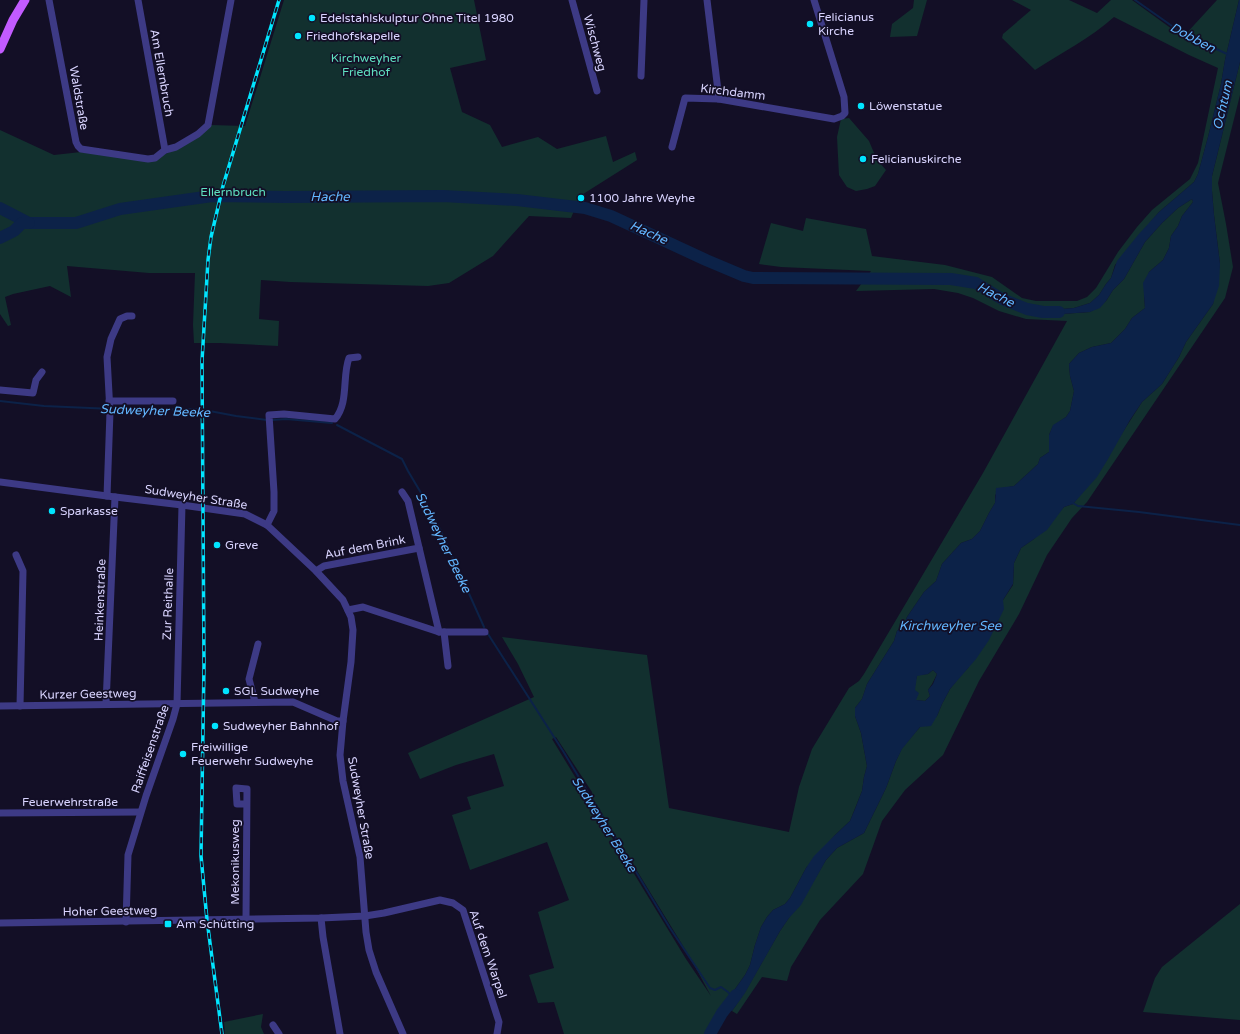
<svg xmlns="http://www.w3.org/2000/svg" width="1240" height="1034" font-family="'Varela Round',sans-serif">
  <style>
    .green { fill: #12302f; fill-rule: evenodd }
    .water { fill: #0c2248; fill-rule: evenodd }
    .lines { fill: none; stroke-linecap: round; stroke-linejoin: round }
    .stream { stroke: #0c2248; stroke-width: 2 }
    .river { stroke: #0c2248; stroke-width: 12 }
    .minor { stroke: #3d3a85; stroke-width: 7 }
    .major { stroke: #c25bff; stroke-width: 9 }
    .rail-casing { stroke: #00e5ff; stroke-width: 3.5 }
    .rail { stroke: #130f26; stroke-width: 2; stroke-dasharray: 6; stroke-linecap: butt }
    .poi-dot { fill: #00e5ff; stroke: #130f26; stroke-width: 1.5 }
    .labels { text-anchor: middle; stroke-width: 3.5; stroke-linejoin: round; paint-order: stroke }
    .poi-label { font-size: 12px; fill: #d9d4ff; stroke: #130f26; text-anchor: start }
    .street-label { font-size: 12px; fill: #d9d4ff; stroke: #130f26 }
    .park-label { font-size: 12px; fill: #5fe0c0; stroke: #130f26 }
    .water-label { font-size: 13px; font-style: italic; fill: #62b6ff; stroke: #130f26 }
  </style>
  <rect width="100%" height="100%" fill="#130f26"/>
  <g class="green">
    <polygon points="284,0 474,0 486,60 450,68 462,112 490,125 502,147 538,137 557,149 606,136 613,162 635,152 637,160 580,196 571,218 529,216 493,256 449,283 428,286 290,282 261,280 259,319 279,321 278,346 220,343 194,343 193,325 195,273 149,273 67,266 71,297 50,286 13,294 5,297 11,325 8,326 0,314 0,130 54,155 81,152 148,160 161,156 176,149 211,125 245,126"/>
    <polygon points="914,0 927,0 917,36 890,37 892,24 913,8"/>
    <path d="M 1012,0 L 1069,0 L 1097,13 L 1111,0 L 1132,0 L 1183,37 L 1217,0 L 1239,0 L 1225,60 L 1221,84 L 1208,137 L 1198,174 L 1194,182 L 1159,212 L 1115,265 L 1111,278 L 1106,284 L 1099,295 L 1090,303 L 1074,308 L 1050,310 L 1043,312 L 1062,314 L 1090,312 L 1106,301 L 1113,290 L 1124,279 L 1145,242 L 1162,223 L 1178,208 L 1192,199 L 1193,202 L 1182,216 L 1178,226 L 1171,236 L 1169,248 L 1163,260 L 1149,272 L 1144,295 L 1145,308 L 1132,318 L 1125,329 L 1111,343 L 1092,347 L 1079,353 L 1069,364 L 1070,376 L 1074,391 L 1070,411 L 1066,417 L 1053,426 L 1049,435 L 1049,452 L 1040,458 L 1038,464 L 1014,486 L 1003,488 L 995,495 L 995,503 L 989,513 L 980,531 L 972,539 L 961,543 L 942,564 L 936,581 L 924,592 L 907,617 L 904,625 L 897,631 L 894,641 L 867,684 L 862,699 L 855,708 L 855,716 L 861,733 L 867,766 L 864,777 L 862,791 L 850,821 L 835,835 L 806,868 L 790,898 L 785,904 L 773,910 L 767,917 L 761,927 L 755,945 L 750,965 L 745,975 L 723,1006 L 705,1034 L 564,1034 L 554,1002 L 538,1003 L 529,975 L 554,968 L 538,912 L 569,900 L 547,842 L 470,870 L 452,815 L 471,809 L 467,797 L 504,786 L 494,754 L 456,765 L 420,779 L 408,753 L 534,697 L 518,664 L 502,637 L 647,655 L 669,808 L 789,832 L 799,787 L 812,749 L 849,688 L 859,681 L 864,674 L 983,473 L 1067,321 L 1026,319 L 999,311 L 973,298 L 958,293 L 934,289 L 856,291 L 871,271 L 781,267 L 759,264 L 771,223 L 803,231 L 806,218 L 866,229 L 872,256 L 945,265 L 992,277 L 1022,298 L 1036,301 L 1077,301 L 1087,297 L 1096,288 L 1118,252 L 1137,227 L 1152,210 L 1190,179 L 1198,163 L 1218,68 L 1189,55 L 1114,17 C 1091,38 1061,53 1035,70 L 1002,38 L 1003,34 L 1031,10 ZM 556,737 L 592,792 L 593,799 L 691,959 L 711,996 L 686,959 L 552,739 Z"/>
    <polygon points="1240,62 1240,95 1218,183 1226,224 1233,267 1225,298 1087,502 1072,518 1047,555 1019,614 979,681 943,755 905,790 882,821 863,874 820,920 791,967 787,981 762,977 737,1014 732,1011 745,992 780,931 813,882 826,860 837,848 864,833 886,788 896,761 902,748 920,727 937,716 942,704 950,689 962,674 968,668 1003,600 1013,585 1014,563 1021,548 1034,539 1064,507 1073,504 1079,496 1119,438 1142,402 1162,384 1179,357 1186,342 1213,304 1220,264 1214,215 1212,191 1212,176"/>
    <polygon points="849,118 869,141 877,160 886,170 875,186 867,189 856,191 847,187 839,175 837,137 841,119"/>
    <polygon points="933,670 937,674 932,684 928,690 930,696 925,701 915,700 914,690 917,675 928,674"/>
    <polygon points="1240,904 1240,1020 1143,1012 1155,978 1162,967"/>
    <polygon points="263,1014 261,1027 264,1034 225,1034 224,1022"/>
  </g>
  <path class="water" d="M 1239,0 L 1240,0 L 1240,62 L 1212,176 L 1212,191 L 1214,215 L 1220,264 L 1219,286 L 1213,304 L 1186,342 L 1179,357 L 1162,384 L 1142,402 L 1130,420 L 1108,459 L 1097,477 L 1073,504 L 1064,507 L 1047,530 L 1021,548 L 1014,563 L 1013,584 L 1003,600 L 1004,609 L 989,640 L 976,659 L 950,689 L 942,704 L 937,716 L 931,726 L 920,727 L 902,749 L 896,761 L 886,788 L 864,833 L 837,848 L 826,860 L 801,905 L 789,918 L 780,931 L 745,993 L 732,1011 L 723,1006 L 745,975 L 750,965 L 755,945 L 761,927 L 767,917 L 773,910 L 785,904 L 790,898 L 806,868 L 814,856 L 835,835 L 850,821 L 855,809 L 862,791 L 864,777 L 867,766 L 861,733 L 855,716 L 855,708 L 862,699 L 867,684 L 894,641 L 897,631 L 904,625 L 907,617 L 924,592 L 936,581 L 942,564 L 961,543 L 972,539 L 980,531 L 989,513 L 995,503 L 996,488 L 1014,486 L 1038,464 L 1040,458 L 1049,452 L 1049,435 L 1053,425 L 1066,417 L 1070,411 L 1074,391 L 1070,376 L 1069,364 L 1079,353 L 1092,347 L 1111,343 L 1125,329 L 1132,318 L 1145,308 L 1143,283 L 1149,272 L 1163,260 L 1169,248 L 1171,236 L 1178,226 L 1182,216 L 1193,202 L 1192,199 L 1178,208 L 1162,223 L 1145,242 L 1124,279 L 1113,290 L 1106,301 L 1100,308 L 1090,312 L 1062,314 L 1049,315 L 1043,312 L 1050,310 L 1074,308 L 1090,303 L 1099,295 L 1106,284 L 1111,278 L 1117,261 L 1138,235 L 1159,212 L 1194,182 L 1198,174 L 1208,137 L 1221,84 L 1225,60 ZM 933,670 L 937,674 L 933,684 L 928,690 L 930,696 L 925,701 L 916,700 L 919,693 L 915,690 L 917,676 L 928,674 Z"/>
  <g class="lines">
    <g class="stream">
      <polyline points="1135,0 1182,33 1227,54"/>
      <polyline points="0,401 44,406 136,410 199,409 236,416 267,420"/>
      <polyline points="272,420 286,419 332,423"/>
      <polyline points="337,425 402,459 408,471 424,498 440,529 484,627"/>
      <polyline points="1071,502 1078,506 1139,512 1240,525"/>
      <polyline points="488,634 563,751 670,928 710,988 715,990 721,987 728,992 732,997"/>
    </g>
    <g class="river">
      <polyline points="0,208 29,223 76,223 120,209 212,196 285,197 443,196 517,200 585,208 611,216 706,260 744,276 753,278 951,279 976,283 1002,299 1027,309 1043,312 1059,312"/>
      <polyline points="0,238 14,231 22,223 29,223"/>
      <polyline points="710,1034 722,1013 736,995"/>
    </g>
    <g class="minor">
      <polyline points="49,0 76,142 78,146 81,149 148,159 155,158 165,150 176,147 198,134 208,125 231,0"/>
      <polyline points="138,0 165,150"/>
      <polyline points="572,0 597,91"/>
      <polyline points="707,0 719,99"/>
      <polyline points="641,76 644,0"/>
      <polyline points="672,147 685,98 719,99 834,119 842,116 845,113 844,97 814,0"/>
      <polyline points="0,390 33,393 36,380 42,372"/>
      <polyline points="109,401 173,401"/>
      <polyline points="0,482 107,496 182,505 245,514 267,525 316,571 343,600 351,617 353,630 351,662 343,721 341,744 340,755 343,781 360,857 366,932 369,950 376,972 403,1034"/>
      <polyline points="402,492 408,501 439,632"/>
      <polyline points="107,496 110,412 107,357 111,339 120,319 127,316 132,316"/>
      <path d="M 267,525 L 274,511 L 274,492 L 269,415 L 284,414 L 335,419 C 349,403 342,376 349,358 L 358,357"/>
      <polyline points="16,555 23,571 20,706"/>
      <polyline points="316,571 324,566 419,548"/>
      <polyline points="348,610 363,607 439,632 485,632"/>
      <polyline points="444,632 448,666"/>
      <polyline points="255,702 249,679 258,644"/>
      <polyline points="106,704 115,497"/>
      <polyline points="0,706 293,702 337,721 343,721"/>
      <polyline points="0,813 140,812"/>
      <polyline points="321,918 323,937 340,1034"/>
      <polyline points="246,919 247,789 236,788 237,804 246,804"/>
      <polyline points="126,922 128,855 146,796 173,719 177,704 182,505"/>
      <polyline points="0,923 321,918 365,916 384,913 440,900 453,903 463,910 499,1022 497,1034"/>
      <polyline points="273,1025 279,1034"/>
    </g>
    <polyline class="major" points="0,49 13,20 25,0"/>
    <defs>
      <polyline id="rail" points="222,1034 207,920 201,856 204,665 202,361 208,260 211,237 223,186 279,0"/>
    </defs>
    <use href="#rail" class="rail-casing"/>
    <use href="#rail" class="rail"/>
  </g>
  <g class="poi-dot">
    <circle cx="312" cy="18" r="4"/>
    <circle cx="810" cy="24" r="4"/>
    <circle cx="298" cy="36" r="4"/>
    <circle cx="861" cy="106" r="4"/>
    <circle cx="863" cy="159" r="4"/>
    <circle cx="581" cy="198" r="4"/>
    <circle cx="52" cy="511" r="4"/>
    <circle cx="217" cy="545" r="4"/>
    <circle cx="226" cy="691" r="4"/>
    <circle cx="215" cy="726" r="4"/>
    <circle cx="183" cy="754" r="4"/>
    <rect x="164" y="920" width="8" height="8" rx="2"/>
  </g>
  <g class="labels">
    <g class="poi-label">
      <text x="818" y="21">Felicianus<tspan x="818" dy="14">Kirche</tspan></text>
      <text x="320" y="22">Edelstahlskulptur Ohne Titel 1980</text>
      <text x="306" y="40">Friedhofskapelle</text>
      <text x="869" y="110">Löwenstatue</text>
      <text x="871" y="163">Felicianuskirche</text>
      <text x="589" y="202">1100 Jahre Weyhe</text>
      <text x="60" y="515">Sparkasse</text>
      <text x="225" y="549">Greve</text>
      <text x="234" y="695">SGL Sudweyhe</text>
      <text x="223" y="730">Sudweyher Bahnhof</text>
      <text x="191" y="751">Freiwillige<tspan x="191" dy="14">Feuerwehr Sudweyhe</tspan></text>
      <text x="176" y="928">Am Schütting</text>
    </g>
    <g class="street-label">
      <text transform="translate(595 43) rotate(75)" y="4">Wischweg</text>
      <text transform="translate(162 73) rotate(80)" y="4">Am Ellernbruch</text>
      <text transform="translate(733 92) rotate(7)" y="4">Kirchdamm</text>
      <text transform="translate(79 98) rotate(80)" y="4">Waldstraße</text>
      <text transform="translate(196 497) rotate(9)" y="4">Sudweyher Straße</text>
      <text transform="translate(365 547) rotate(-11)" y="4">Auf dem Brink</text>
      <text transform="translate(100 600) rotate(-88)" y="4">Heinkenstraße</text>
      <text transform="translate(168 604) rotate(-88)" y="4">Zur Reithalle</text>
      <text transform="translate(88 694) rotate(-1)" y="4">Kurzer Geestweg</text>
      <text transform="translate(150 749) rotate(-71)" y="4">Raiffeisenstraße</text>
      <text x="70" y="806">Feuerwehrstraße</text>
      <text transform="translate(361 808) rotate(80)" y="4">Sudweyher Straße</text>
      <text transform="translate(235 862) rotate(-90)" y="4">Mekonikusweg</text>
      <text transform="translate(110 911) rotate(-1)" y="4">Hoher Geestweg</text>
      <text transform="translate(488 954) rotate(71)" y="4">Auf dem Warpel</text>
    </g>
    <g class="park-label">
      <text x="366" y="62">Kirchweyher<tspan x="366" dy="14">Friedhof</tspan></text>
      <text x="233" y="196">Ellernbruch</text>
    </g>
    <g class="water-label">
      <text transform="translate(1193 37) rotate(28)" y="5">Dobben</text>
      <text transform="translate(1222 105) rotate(-77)" y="5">Ochtum</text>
      <text x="330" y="201">Hache</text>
      <text transform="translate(649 232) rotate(24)" y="5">Hache</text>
      <text transform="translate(996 294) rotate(27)" y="5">Hache</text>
      <text transform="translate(155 410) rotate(2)" y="5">Sudweyher Beeke</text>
      <text transform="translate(444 542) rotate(64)" y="5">Sudweyher Beeke</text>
      <text x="950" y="630">Kirchweyher See</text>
      <text transform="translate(605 824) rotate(58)" y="5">Sudweyher Beeke</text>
    </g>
  </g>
</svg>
